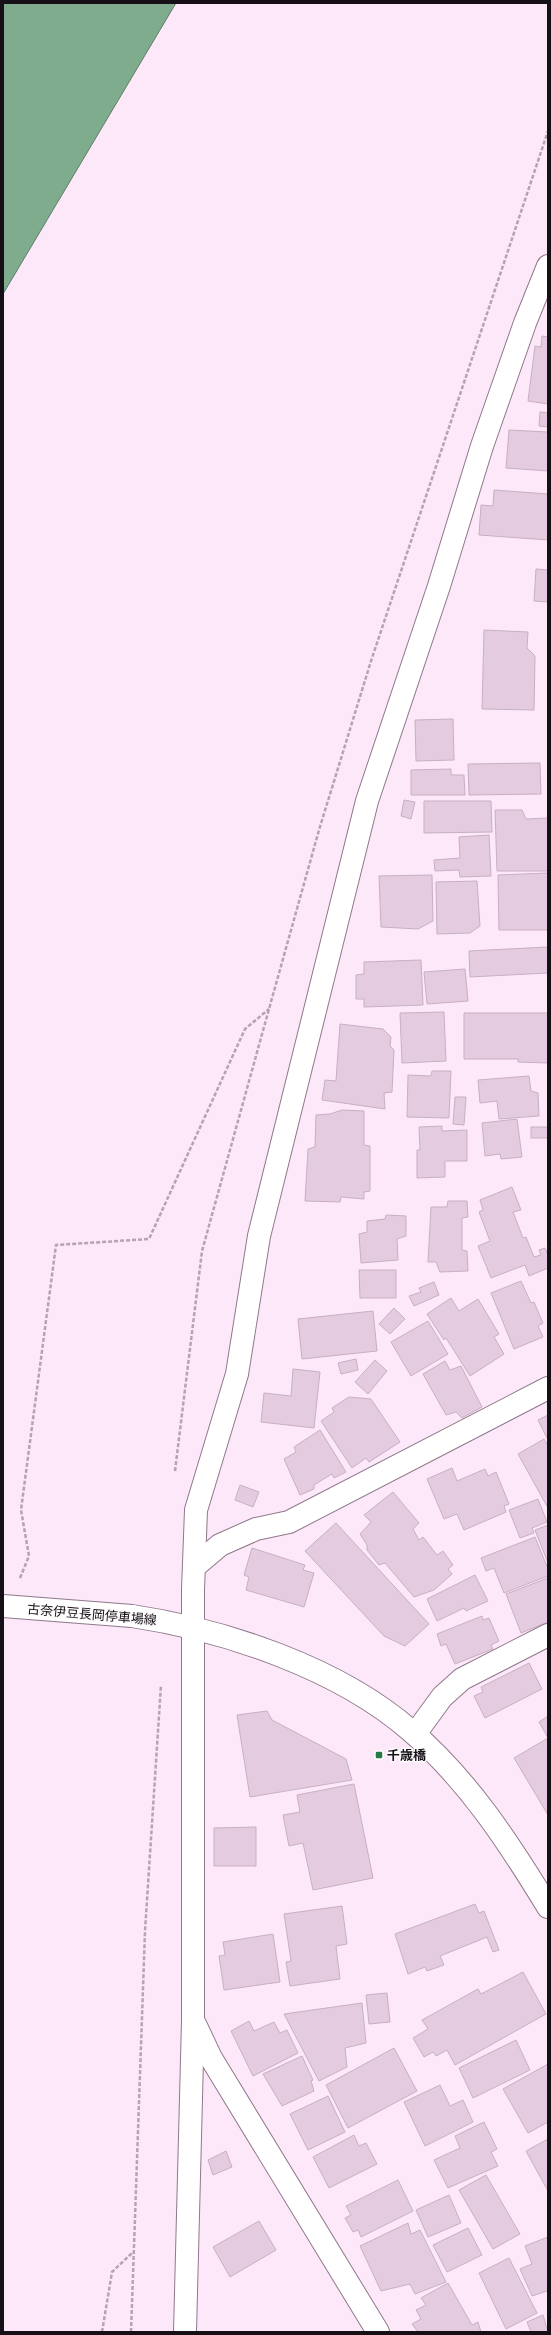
<svg xmlns="http://www.w3.org/2000/svg" width="551" height="2335" font-family="Poppins,'Noto Sans JP',sans-serif">
  <style>
    .water { fill: #7eac8c; stroke: #5f7d69 }
    .building { fill: #e5cbe0; stroke: #c8afc3 }
    .lines { fill: none; stroke-linecap: round; stroke-linejoin: round }
    .minor-casing { stroke: #8f788b; stroke-width: 24 }
    .secondary-casing { stroke: #8f788b; stroke-width: 24 }
    .path { stroke: #b4a3b0; stroke-width: 2.5; stroke-dasharray: 4 2; stroke-linecap: butt }
    .minor { stroke: #fff; stroke-width: 22 }
    .secondary { stroke: #fff; stroke-width: 22 }
    .secondary-bridge-casing { stroke: #8f788b; stroke-width: 24; stroke-linecap: butt }
    .secondary-bridge { stroke: #fff; stroke-width: 22 }
    .poi-dot { fill: #28794a; stroke: #fcfcfc; stroke-width: 1.5 }
    .labels { text-anchor: middle; stroke-width: 3; stroke-linejoin: round; paint-order: stroke }
    .street-label { font-size: 13px; fill: #170f16; stroke: #fcfcfc }
    .poi-label { font-size: 13px; font-weight: bold; fill: #170f16; stroke: #fcfcfc; text-anchor: start }
  </style>
  <rect width="100%" height="100%" fill="#fce8f8"/>
  <polygon class="water" points="3,3 176,3 3,294"/>
  <g class="building">
    <polygon points="542,336 548,337 548,404 528,401 535,346 541,347"/>
    <polygon points="540,412 548,413 548,427 539,426"/>
    <polygon points="509,430 548,432 548,471 506,468"/>
    <polygon points="494,490 548,494 548,540 479,535 481,505 493,506"/>
    <polygon points="536,569 548,570 548,602 534,601"/>
    <polygon points="484,630 528,632 527,648 535,656 534,710 482,709"/>
    <polygon points="453,719 454,760 416,761 415,720"/>
    <polygon points="540,763 541,794 469,795 468,764"/>
    <polygon points="451,769 451,775 464,775 465,795 411,795 411,770"/>
    <polygon points="404,800 415,802 411,819 401,816"/>
    <polygon points="424,801 491,801 492,832 424,833"/>
    <polygon points="495,810 522,810 526,819 548,818 548,871 497,871"/>
    <polygon points="489,835 491,876 460,877 459,870 435,871 434,860 460,858 459,837"/>
    <polygon points="548,873 548,930 499,930 498,875"/>
    <polygon points="432,875 433,921 418,929 381,927 379,876"/>
    <polygon points="477,881 480,926 470,933 437,934 436,882"/>
    <polygon points="548,947 548,973 470,977 469,951"/>
    <polygon points="421,960 423,1005 364,1007 364,999 356,999 356,975 364,974 364,962"/>
    <polygon points="465,969 468,1001 427,1004 424,972"/>
    <polygon points="444,1012 446,1061 402,1063 400,1013"/>
    <polygon points="464,1013 548,1013 548,1063 518,1062 518,1059 464,1059"/>
    <polygon points="340,1024 383,1029 391,1037 390,1046 394,1050 392,1092 384,1093 385,1109 322,1100 325,1080 336,1081"/>
    <polygon points="432,1071 451,1071 449,1118 407,1117 408,1075 431,1076"/>
    <polygon points="529,1076 531,1091 538,1093 539,1116 499,1119 497,1101 480,1103 478,1080"/>
    <polygon points="455,1097 466,1097 464,1125 453,1124"/>
    <polygon points="342,1110 364,1111 364,1145 370,1146 370,1191 364,1192 364,1199 341,1197 340,1202 305,1201 308,1149 315,1147 316,1115 330,1114"/>
    <polygon points="517,1119 522,1157 501,1159 500,1154 485,1156 482,1123"/>
    <polygon points="442,1126 442,1131 467,1130 467,1161 445,1161 445,1177 417,1178 417,1150 420,1150 419,1127"/>
    <rect x="531" y="1127" width="17" height="11"/>
    <polygon points="512,1187 521,1210 513,1212 523,1238 526,1237 534,1257 541,1255 539,1250 545,1248 548,1255 548,1268 529,1276 525,1265 491,1278 478,1246 490,1241 479,1212 483,1210 480,1200"/>
    <polygon points="448,1201 467,1201 468,1217 462,1218 462,1250 467,1251 468,1271 440,1272 436,1262 428,1262 431,1207 447,1207"/>
    <polygon points="386,1215 406,1216 406,1236 397,1239 398,1260 361,1263 359,1234 367,1232 367,1221 385,1219"/>
    <polygon points="359,1270 396,1270 396,1298 360,1298"/>
    <polygon points="521,1281 531,1303 534,1302 543,1323 538,1326 543,1337 514,1349 491,1293"/>
    <polygon points="434,1282 439,1295 414,1306 409,1296 421,1292 419,1288"/>
    <polygon points="451,1298 459,1311 478,1299 499,1334 494,1337 504,1354 470,1376 446,1338 444,1340 427,1314"/>
    <polygon points="394,1308 405,1319 390,1334 379,1324"/>
    <polygon points="373,1311 377,1351 302,1359 298,1319"/>
    <polygon points="428,1321 448,1354 411,1376 391,1342"/>
    <polygon points="356,1359 358,1370 341,1374 338,1363"/>
    <polygon points="375,1360 387,1371 368,1394 355,1382"/>
    <polygon points="445,1361 450,1370 461,1366 482,1407 462,1418 456,1412 446,1415 423,1374"/>
    <polygon points="293,1369 320,1372 314,1428 261,1422 264,1393 291,1396"/>
    <polygon points="349,1397 371,1399 400,1442 369,1462 366,1458 352,1468 321,1421 334,1412 332,1408"/>
    <polygon points="548,1415 548,1440 538,1420"/>
    <polygon points="320,1430 346,1472 334,1478 332,1474 314,1485 314,1489 300,1495 284,1459 296,1452 294,1447"/>
    <polygon points="544,1439 548,1446 548,1508 518,1454"/>
    <polygon points="452,1468 457,1481 485,1469 488,1476 496,1472 509,1504 504,1506 506,1512 464,1530 457,1514 444,1519 427,1479"/>
    <polygon points="240,1485 259,1492 253,1507 235,1500"/>
    <polygon points="393,1492 419,1523 413,1529 419,1540 423,1537 437,1555 443,1551 453,1565 448,1569 452,1574 434,1590 414,1597 385,1563 379,1565 367,1550 367,1545 360,1534 371,1522 364,1515"/>
    <polygon points="538,1499 547,1522 532,1528 534,1533 520,1538 509,1510"/>
    <polygon points="336,1523 429,1624 405,1646 384,1636 305,1551"/>
    <polygon points="548,1525 548,1563 535,1530"/>
    <polygon points="535,1537 548,1569 548,1576 504,1593 494,1568 486,1571 481,1558"/>
    <polygon points="252,1548 305,1565 303,1570 314,1573 304,1607 246,1590 249,1577 244,1575"/>
    <polygon points="475,1575 488,1601 466,1611 464,1608 437,1621 427,1599"/>
    <polygon points="548,1578 548,1622 521,1633 506,1594"/>
    <polygon points="482,1616 483,1620 489,1618 499,1641 491,1645 493,1649 455,1664 446,1644 441,1646 437,1634"/>
    <polygon points="529,1663 542,1689 485,1718 474,1696 483,1692 481,1687"/>
    <polygon points="267,1711 272,1720 346,1759 352,1780 250,1797 237,1715"/>
    <polygon points="548,1716 548,1738 539,1722"/>
    <polygon points="548,1738 548,1815 514,1758"/>
    <polygon points="354,1784 373,1878 313,1890 303,1843 289,1846 283,1815 300,1812 297,1795"/>
    <polygon points="256,1827 256,1866 214,1866 214,1828"/>
    <polygon points="475,1904 479,1913 484,1911 499,1950 493,1952 487,1937 440,1956 444,1965 427,1971 425,1967 408,1974 395,1934"/>
    <polygon points="342,1906 347,1944 336,1946 340,1979 290,1986 286,1962 291,1961 284,1914"/>
    <polygon points="273,1934 280,1982 224,1990 219,1956 225,1955 223,1942"/>
    <polygon points="523,1972 546,2014 455,2065 447,2050 436,2056 433,2052 424,2057 413,2038 428,2029 422,2020 478,1989 481,1994"/>
    <polygon points="387,1993 390,2022 369,2024 366,1995"/>
    <polygon points="362,2003 366,2043 345,2048 347,2067 319,2081 284,2014"/>
    <polygon points="249,2021 254,2031 274,2022 280,2033 287,2030 298,2053 253,2076 231,2031"/>
    <polygon points="516,2040 530,2070 473,2098 459,2068"/>
    <polygon points="394,2048 417,2091 348,2128 326,2085"/>
    <polygon points="302,2056 313,2080 311,2081 314,2091 282,2106 263,2074"/>
    <polygon points="548,2064 548,2122 528,2133 503,2089"/>
    <polygon points="440,2085 450,2106 463,2100 473,2122 425,2146 404,2102"/>
    <polygon points="328,2096 345,2132 308,2150 290,2114"/>
    <polygon points="484,2122 497,2149 491,2152 498,2166 448,2188 434,2160 460,2148 455,2136"/>
    <polygon points="354,2135 359,2146 366,2143 377,2164 329,2188 313,2157"/>
    <polygon points="548,2139 548,2191 526,2151"/>
    <polygon points="226,2151 232,2167 213,2175 208,2160"/>
    <polygon points="486,2175 520,2234 493,2249 459,2190"/>
    <polygon points="398,2180 413,2211 361,2237 358,2230 353,2232 345,2218 351,2215 346,2206"/>
    <polygon points="449,2195 461,2223 428,2237 416,2210"/>
    <polygon points="259,2221 276,2250 230,2277 213,2247"/>
    <polygon points="408,2223 411,2234 420,2230 446,2282 415,2294 410,2284 381,2291 360,2246"/>
    <polygon points="468,2228 482,2255 447,2272 433,2245"/>
    <polygon points="548,2237 548,2294 547,2291 532,2296 520,2269 532,2264 525,2246"/>
    <polygon points="509,2258 537,2313 506,2329 479,2273"/>
    <polygon points="448,2283 472,2325 478,2322 481,2332 418,2332 412,2324 421,2319 416,2310 426,2305 421,2298"/>
    <polygon points="543,2315 548,2332 531,2332 527,2322"/>
  </g>
  <g class="lines">
    <defs>
      <g id="minor">
        <polyline points="194,1567 220,1545 256,1529 289,1522 548,1388"/>
        <polyline points="415,1734 442,1697 462,1679 548,1635"/>
        <polyline points="195,2024 211,2058 378,2332"/>
        <polyline points="185,2332 193,2020 193,1590 196,1510 237,1374 259,1236 367,801 439,586 482,446 525,323 548,266"/>
      </g>
      <path id="secondary" d="M 132,1616 C 225,1630 339,1668 411,1731 C 468,1780 509,1843 548,1907"/>
    </defs>
    <use href="#minor" class="minor-casing"/>
    <use href="#secondary" class="secondary-casing"/>
    <g class="path">
      <polyline points="175,1471 202,1251 269,1009 319,830 371,661 548,131"/>
      <polyline points="20,1578 29,1556 21,1510 56,1245 149,1239 245,1029 269,1009"/>
      <polyline points="102,2332 112,2272 132,2253"/>
      <polyline points="131,2332 145,1931 161,1685"/>
    </g>
    <use href="#minor" class="minor"/>
    <use href="#secondary" class="secondary"/>
    <defs>
      <polyline id="secondary-bridge" points="3,1606 132,1616"/>
    </defs>
    <use href="#secondary-bridge" class="secondary-bridge-casing"/>
    <use href="#secondary-bridge" class="secondary-bridge"/>
  </g>
  <rect class="poi-dot" x="375" y="1751" width="8" height="8" rx="2"/>
  <g class="labels">
    <g class="street-label">
      <text transform="translate(92 1614) rotate(5)" y="5">古奈伊豆長岡停車場線</text>
    </g>
    <g class="poi-label">
      <text x="387" y="1760">千歳橋</text>
    </g>
  </g>
  <rect width="551" height="2335" fill="none" stroke="#170f16" stroke-width="8"/>
</svg>
